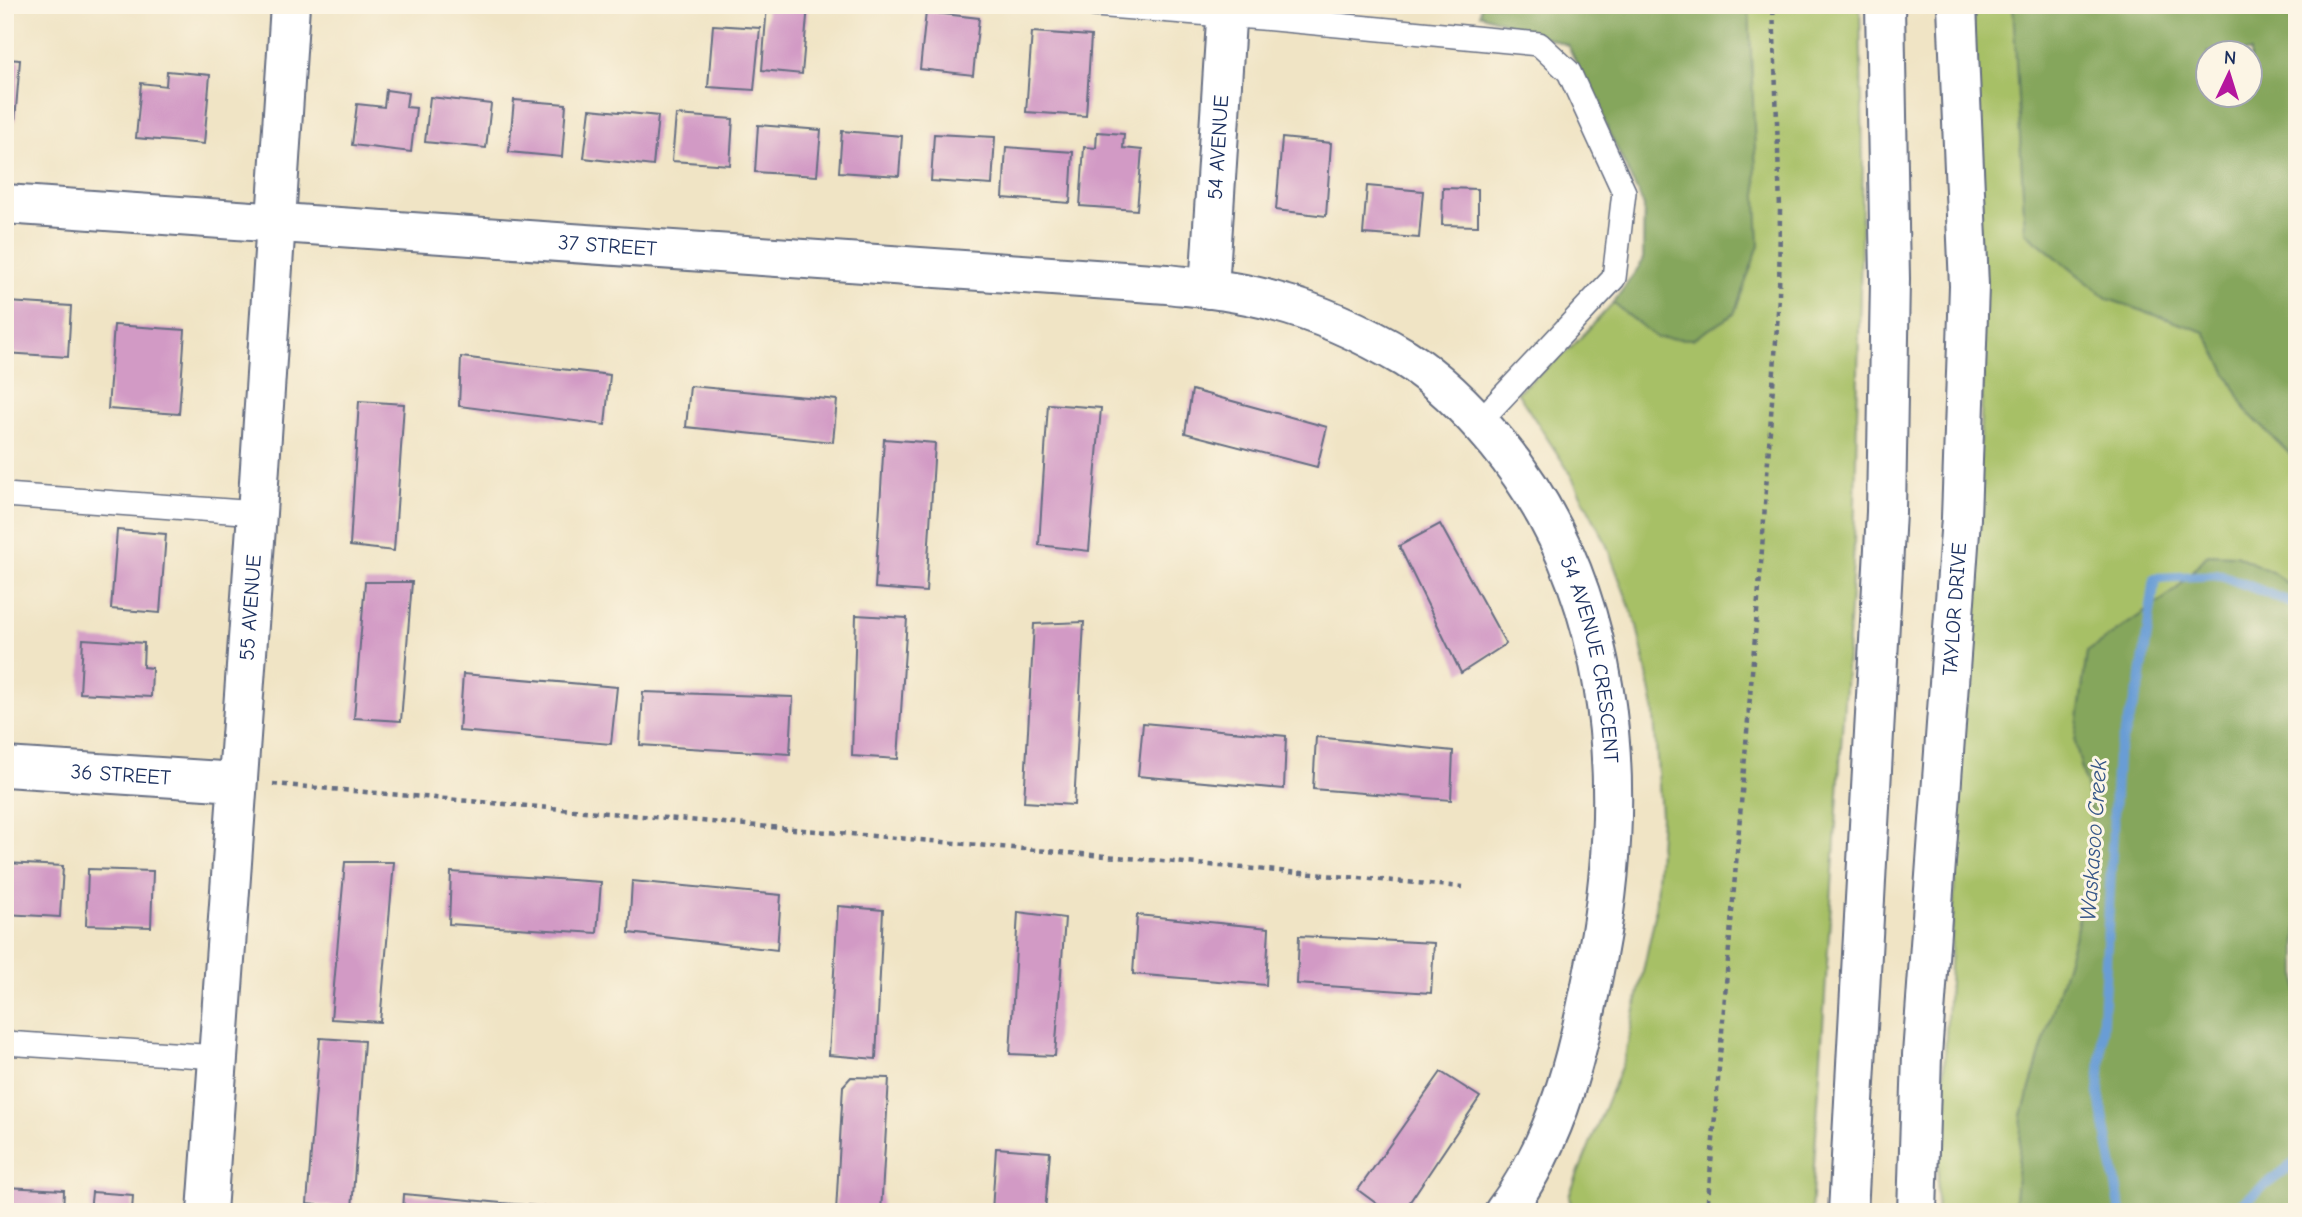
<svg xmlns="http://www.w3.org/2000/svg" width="2302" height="1217" font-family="'Comic Neue',sans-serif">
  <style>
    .green { fill: #a7c066; stroke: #617862; stroke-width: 2; fill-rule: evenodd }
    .forest { fill: #85a65b; stroke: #506a5c; stroke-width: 2; fill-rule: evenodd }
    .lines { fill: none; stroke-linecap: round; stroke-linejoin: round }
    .stream { stroke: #699dd5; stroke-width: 10 }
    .building { fill: #d29ac5 }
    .service-casing { stroke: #666e82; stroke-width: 26 }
    .minor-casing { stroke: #666e82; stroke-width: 42 }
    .tertiary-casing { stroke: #666e82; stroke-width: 42 }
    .secondary-casing { stroke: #666e82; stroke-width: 42 }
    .path { stroke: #666e82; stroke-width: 4.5; stroke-dasharray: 5 5; stroke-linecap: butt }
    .service { stroke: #fff; stroke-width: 23 }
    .minor { stroke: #fff; stroke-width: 38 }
    .tertiary { stroke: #fff; stroke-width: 38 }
    .secondary { stroke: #fff; stroke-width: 38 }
    .labels { text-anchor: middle; stroke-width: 6; stroke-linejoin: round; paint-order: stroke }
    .street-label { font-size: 21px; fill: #1b2f5e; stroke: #fcf5e5 }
    .water-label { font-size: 23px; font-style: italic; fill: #365688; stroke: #fcf5e5 }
  </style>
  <rect width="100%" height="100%" fill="#fcf5e5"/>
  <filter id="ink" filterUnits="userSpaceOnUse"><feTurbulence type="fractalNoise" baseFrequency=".0143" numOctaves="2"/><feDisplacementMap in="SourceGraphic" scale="14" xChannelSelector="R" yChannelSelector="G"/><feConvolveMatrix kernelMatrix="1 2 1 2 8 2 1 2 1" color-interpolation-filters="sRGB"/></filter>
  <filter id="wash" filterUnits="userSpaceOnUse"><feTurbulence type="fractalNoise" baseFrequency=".00686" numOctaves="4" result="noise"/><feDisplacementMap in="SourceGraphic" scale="28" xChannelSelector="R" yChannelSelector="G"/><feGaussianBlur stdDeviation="1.57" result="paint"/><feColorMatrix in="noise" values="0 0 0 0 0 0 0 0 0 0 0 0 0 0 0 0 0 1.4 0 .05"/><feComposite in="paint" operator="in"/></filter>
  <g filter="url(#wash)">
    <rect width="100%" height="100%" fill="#f0e4c5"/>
    <g class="green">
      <polygon points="1481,5 1860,5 1863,161 1854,546 1811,1212 1572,1212 1569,1196 1625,1057 1655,915 1661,815 1653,703 1637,626 1605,541 1568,470 1517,392 1570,349 1613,303 1643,262 1644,206 1568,45 1480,14"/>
      <path d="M 1972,5 L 2297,5 L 2297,1212 L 1936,1212 L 1983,382 ZM 2208,52 L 2250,52 L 2250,94 L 2208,94 Z"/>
    </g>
    <g class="forest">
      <polygon points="1481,5 1749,5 1759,245 1734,314 1693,339 1657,338 1613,303 1643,261 1644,206 1568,45 1480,14"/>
      <path d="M 2013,5 L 2297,5 L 2297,461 L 2247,412 L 2205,332 L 2108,299 L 2025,232 ZM 2208,52 L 2250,52 L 2250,94 L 2208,94 Z"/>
      <polygon points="2208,554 2236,555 2272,572 2297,591 2297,1212 2014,1212 2022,1115 2076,931 2094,842 2087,790 2075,742 2087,652 2176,590"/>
    </g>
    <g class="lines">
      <g class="stream">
        <polyline points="2121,1212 2099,1093 2117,757 2140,684 2155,578 2221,575 2297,605"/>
        <polyline points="2230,1212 2297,1161"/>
      </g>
    </g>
    <g id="blocks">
      <g class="building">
        <polygon points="767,5 808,5 802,74 762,70"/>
        <polygon points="926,12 979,18 973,75 920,69"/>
        <polygon points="713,25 760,28 754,90 708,87"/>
        <polygon points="1032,32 1091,36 1086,116 1026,112"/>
        <polygon points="5,59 20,60 15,121 5,120"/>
        <polygon points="167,71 210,75 204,144 136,138 141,83 166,86"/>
        <polygon points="386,90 408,93 406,107 416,108 411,152 352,145 357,104 384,107"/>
        <polygon points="430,97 491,104 486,148 425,142"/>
        <polygon points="514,100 566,104 562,157 509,152"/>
        <polygon points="590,109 658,116 653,166 584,158"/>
        <polygon points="676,115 733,119 730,165 672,161"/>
        <polygon points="758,125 821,130 817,176 755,172"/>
        <polygon points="842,131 902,136 899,176 839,172"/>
        <polygon points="1097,132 1124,134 1123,148 1142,150 1137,210 1080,206 1084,147 1096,148"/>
        <polygon points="934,134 995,137 992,185 931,181"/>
        <polygon points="1282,138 1331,143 1326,216 1276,210"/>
        <polygon points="1006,147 1073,152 1070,203 1003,198"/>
        <polygon points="1367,186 1423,191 1419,238 1363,234"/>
        <polygon points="1443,188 1478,189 1478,226 1442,225"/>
        <polygon points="8,302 71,306 68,357 5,353"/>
        <polygon points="114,325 185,330 179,414 108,409"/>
        <polygon points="461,357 610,375 605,425 459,406"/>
        <polygon points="690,386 837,400 833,442 686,427"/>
        <polygon points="1192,390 1327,427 1317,467 1185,433"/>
        <polygon points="359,401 404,404 394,551 350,546"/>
        <polygon points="1048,404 1101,408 1089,551 1039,545"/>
        <polygon points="884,439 935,443 926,592 875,588"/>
        <polygon points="1440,524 1506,644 1461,673 1399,546"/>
        <polygon points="117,530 166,534 160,613 111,609"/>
        <polygon points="365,582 412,582 401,721 354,718"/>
        <polygon points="856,615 907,618 898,759 852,756"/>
        <polygon points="1084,622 1074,805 1024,802 1034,624"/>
        <polygon points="83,639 144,643 143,667 152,668 151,697 80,693"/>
        <polygon points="463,674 617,687 611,744 459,731"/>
        <polygon points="643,692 793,697 790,754 640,745"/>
        <polygon points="1143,723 1286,736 1284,789 1138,776"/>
        <polygon points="1316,737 1453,751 1451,800 1313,789"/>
        <polygon points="345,862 394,862 380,1022 331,1019"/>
        <polygon points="5,863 63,866 60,917 5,914"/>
        <polygon points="88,869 153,871 151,927 86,925"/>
        <polygon points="451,872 601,882 597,933 449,924"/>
        <polygon points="632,881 781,895 777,950 629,933"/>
        <polygon points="838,906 883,910 876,1059 829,1055"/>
        <polygon points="1018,912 1065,918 1055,1056 1010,1054"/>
        <polygon points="1137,915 1269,928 1266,985 1133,974"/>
        <polygon points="1299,936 1434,943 1431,993 1297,984"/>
        <polygon points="320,1038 364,1041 352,1209 307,1204"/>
        <polygon points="1441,1072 1480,1097 1403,1212 1388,1212 1358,1190"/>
        <polygon points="851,1077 889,1078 881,1212 836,1212 843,1086"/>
        <polygon points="996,1148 1050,1152 1045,1212 992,1212"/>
        <polygon points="5,1187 64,1190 63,1212 5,1212"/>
        <polygon points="92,1192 133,1195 132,1212 90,1212"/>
        <polygon points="404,1194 557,1208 556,1212 403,1212"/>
        <polygon points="632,1207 674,1210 674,1212 632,1212"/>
      </g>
    </g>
  </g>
  <g filter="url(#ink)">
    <use href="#blocks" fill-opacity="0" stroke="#666e82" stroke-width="2"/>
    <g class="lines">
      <defs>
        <g id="service">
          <polyline points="1095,5 1262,18 1539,44 1569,72 1624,192 1614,278 1479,422"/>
          <polyline points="5,495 257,513"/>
          <polyline points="5,1043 217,1057"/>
        </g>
        <g id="minor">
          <path id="s1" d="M 5,204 L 1167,284 C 1202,288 1239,291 1273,301 C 1319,313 1365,334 1405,358 C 1440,380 1471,412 1497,443 C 1614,585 1630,780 1597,955 C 1580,1045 1560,1138 1504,1212"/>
          <path id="s2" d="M 1209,289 L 1227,5"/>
          <path id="s3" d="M 5,767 L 237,782"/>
        </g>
        <g id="tertiary">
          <path id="s4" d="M 207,1212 L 257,513 L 290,5"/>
        </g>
        <g id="secondary">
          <polyline points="1848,1212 1886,512 1890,279 1885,5"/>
          <path id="s5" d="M 1917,1212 L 1922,1055 L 1961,518 L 1969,286 L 1957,5"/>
        </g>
      </defs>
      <use href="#service" class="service-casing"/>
      <use href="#minor" class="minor-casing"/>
      <use href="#tertiary" class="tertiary-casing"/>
      <use href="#secondary" class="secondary-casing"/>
      <g class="path">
        <polyline points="273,784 1463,887"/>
        <polyline points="1707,1212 1761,564 1779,296 1780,209 1773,5"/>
      </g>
      <use href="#service" class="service"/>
      <use href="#minor" class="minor"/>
      <use href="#tertiary" class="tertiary"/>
      <use href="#secondary" class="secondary"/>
    </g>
  </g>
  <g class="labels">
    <g class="street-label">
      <text dy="7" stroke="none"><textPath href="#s2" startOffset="142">54 AVENUE</textPath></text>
      <text dy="7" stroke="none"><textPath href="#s1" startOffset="604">37 STREET</textPath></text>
      <text dy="7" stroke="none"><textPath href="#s4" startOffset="606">55 AVENUE</textPath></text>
      <text dy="7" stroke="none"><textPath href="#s5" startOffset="604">TAYLOR DRIVE</textPath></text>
      <text dy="7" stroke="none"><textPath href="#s1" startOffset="1782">54 AVENUE CRESCENT</textPath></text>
      <text dy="7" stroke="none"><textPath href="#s3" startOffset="116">36 STREET</textPath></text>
    </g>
    <g class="water-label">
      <text transform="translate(2093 840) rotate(-86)" y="8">Waskasoo Creek</text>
    </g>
  </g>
  <rect width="2302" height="1217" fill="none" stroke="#fcf5e5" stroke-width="28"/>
  <g transform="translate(2229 74) rotate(4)"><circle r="33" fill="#fcf5e5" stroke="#a2a6af" stroke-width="2"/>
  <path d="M0-5L12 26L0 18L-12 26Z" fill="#b5179e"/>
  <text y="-10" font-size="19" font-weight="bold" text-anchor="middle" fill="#1b2f5e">N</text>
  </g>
</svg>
